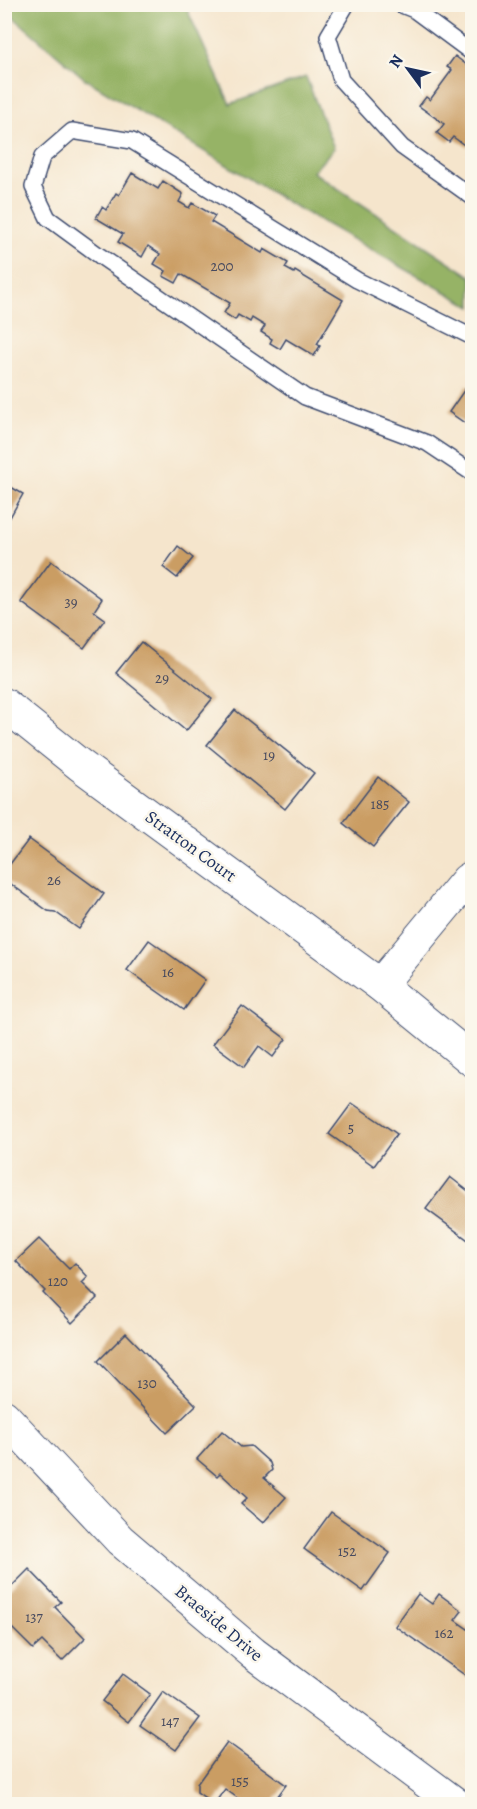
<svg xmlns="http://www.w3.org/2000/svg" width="477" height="1809" font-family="Alegreya,serif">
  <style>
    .forest { fill: #96b366; stroke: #587162; stroke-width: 1.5 }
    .building { fill: #ca9d63 }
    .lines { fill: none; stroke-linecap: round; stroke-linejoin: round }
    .service-casing { stroke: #3c4a6e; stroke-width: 18 }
    .minor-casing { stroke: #3c4a6e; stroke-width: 34 }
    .service { stroke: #fff; stroke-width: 15 }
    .minor { stroke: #fff; stroke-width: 32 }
    .labels { text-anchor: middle; stroke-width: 5; stroke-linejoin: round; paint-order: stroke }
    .number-label { font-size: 15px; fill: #474a5f }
    .street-label { font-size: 18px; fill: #1b2f5e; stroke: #fbf7ec }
  </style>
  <rect width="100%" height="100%" fill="#fbf7ec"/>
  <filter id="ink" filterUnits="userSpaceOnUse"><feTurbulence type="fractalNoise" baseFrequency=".0167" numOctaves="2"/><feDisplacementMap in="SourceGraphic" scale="12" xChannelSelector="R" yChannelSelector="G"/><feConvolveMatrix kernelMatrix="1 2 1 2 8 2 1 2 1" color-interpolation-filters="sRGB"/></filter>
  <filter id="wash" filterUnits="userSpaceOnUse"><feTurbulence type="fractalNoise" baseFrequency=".008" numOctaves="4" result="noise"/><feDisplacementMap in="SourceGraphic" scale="24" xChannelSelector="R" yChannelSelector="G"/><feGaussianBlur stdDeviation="1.35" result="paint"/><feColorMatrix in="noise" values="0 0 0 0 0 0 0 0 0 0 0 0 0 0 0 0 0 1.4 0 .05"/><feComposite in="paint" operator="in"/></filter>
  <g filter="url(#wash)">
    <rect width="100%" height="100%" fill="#f5e5cc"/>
    <polygon class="forest" points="5,4 185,5 230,104 306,77 334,148 313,172 472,277 472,307 294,206 85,79 5,10"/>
    <g id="blocks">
      <g class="building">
        <polygon points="455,56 472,69 472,139 467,147 453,137 449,142 437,133 444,124 419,106 426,97 430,100 452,70 447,67"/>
        <polygon points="132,173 158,189 163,181 183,194 179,202 189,208 192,203 215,216 211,222 262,253 264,249 288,263 285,268 294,273 295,271 343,300 317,344 320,346 314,356 286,339 280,349 270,343 272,339 261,332 265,326 252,318 250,322 238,315 235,320 224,313 230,303 181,274 176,283 163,276 166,271 154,264 160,254 148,246 142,257 118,242 123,234 96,218 102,207 106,210 116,193 119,195"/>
        <polygon points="467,386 472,390 472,428 449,412"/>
        <polygon points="4,483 23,494 4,528"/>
        <polygon points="178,546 193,558 177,578 163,567"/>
        <polygon points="51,561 102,599 94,611 105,619 84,648 21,602"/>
        <polygon points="141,642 212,699 186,731 116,673"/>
        <polygon points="235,710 314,773 285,809 207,745"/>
        <polygon points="378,777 409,802 373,847 343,823"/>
        <polygon points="29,839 104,894 79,929 55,912 48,911 4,879 4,872"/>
        <polygon points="149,940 205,980 184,1010 127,970"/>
        <polygon points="242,1006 286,1039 273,1057 259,1046 244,1067 213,1044"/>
        <polygon points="352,1103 397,1134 374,1166 329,1134"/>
        <polygon points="450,1177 472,1194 472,1240 471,1242 426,1209"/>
        <polygon points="39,1239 69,1269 75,1263 88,1277 82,1283 97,1298 72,1323 43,1293 45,1291 16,1261"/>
        <polygon points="126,1333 196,1405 167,1433 98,1361"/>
        <polygon points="222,1431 241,1447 251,1446 270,1463 272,1470 264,1478 286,1497 263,1523 241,1504 247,1498 220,1473 217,1476 197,1459"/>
        <polygon points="331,1512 390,1553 363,1591 304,1549"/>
        <polygon points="29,1569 61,1602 55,1607 85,1638 62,1661 42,1641 33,1649 12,1628 5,1636 5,1593"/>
        <polygon points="418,1594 432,1604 439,1594 462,1611 455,1620 472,1632 472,1673 469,1678 395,1626"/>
        <polygon points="123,1674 150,1694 129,1722 102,1701"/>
        <polygon points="163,1692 200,1718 176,1750 140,1725"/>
        <polygon points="227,1742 286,1785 272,1804 246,1804 225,1789 214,1804 197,1792 197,1784"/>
      </g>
    </g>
  </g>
  <g filter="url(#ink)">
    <use href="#blocks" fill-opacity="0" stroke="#3c4a6e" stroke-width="1.5"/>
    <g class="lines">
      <defs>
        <g id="service">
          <polyline points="347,4 328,36 341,80 402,147 472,197"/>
          <polyline points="399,4 414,10 472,53"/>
          <polyline points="472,337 357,280 132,141 72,131 42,157 33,187 48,218 100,256 305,397 427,443 472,473"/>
        </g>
        <g id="minor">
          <polyline points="4,704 80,765 380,985 472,1060"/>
          <polyline points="380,985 467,880 472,877"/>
          <polyline points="4,1416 120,1540 253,1653 456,1804"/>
        </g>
      </defs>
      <use href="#service" class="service-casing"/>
      <use href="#minor" class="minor-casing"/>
      <use href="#service" class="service"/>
      <use href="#minor" class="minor"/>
    </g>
  </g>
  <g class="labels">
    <g class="number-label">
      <text x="222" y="271">200</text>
      <text x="71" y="607">39</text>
      <text x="162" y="683">29</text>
      <text x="269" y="760">19</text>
      <text x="380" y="809">185</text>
      <text x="54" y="885">26</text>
      <text x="168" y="977">16</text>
      <text x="351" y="1133">5</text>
      <text x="58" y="1286">120</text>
      <text x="147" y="1388">130</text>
      <text x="347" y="1556">152</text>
      <text x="34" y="1622">137</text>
      <text x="444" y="1638">162</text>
      <text x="170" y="1726">147</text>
      <text x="240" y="1786">155</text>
    </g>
    <g class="street-label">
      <text transform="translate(191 846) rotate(36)" y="6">Stratton Court</text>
      <text transform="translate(219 1623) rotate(40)" y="6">Braeside Drive</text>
    </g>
  </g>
  <rect width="477" height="1809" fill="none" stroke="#fbf7ec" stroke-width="24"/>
  <g transform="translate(408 69) rotate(303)" stroke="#fbf7ec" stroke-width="4.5" paint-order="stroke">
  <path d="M0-4.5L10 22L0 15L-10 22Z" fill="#1b2f5e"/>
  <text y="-9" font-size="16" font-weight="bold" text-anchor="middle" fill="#1b2f5e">N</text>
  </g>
</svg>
